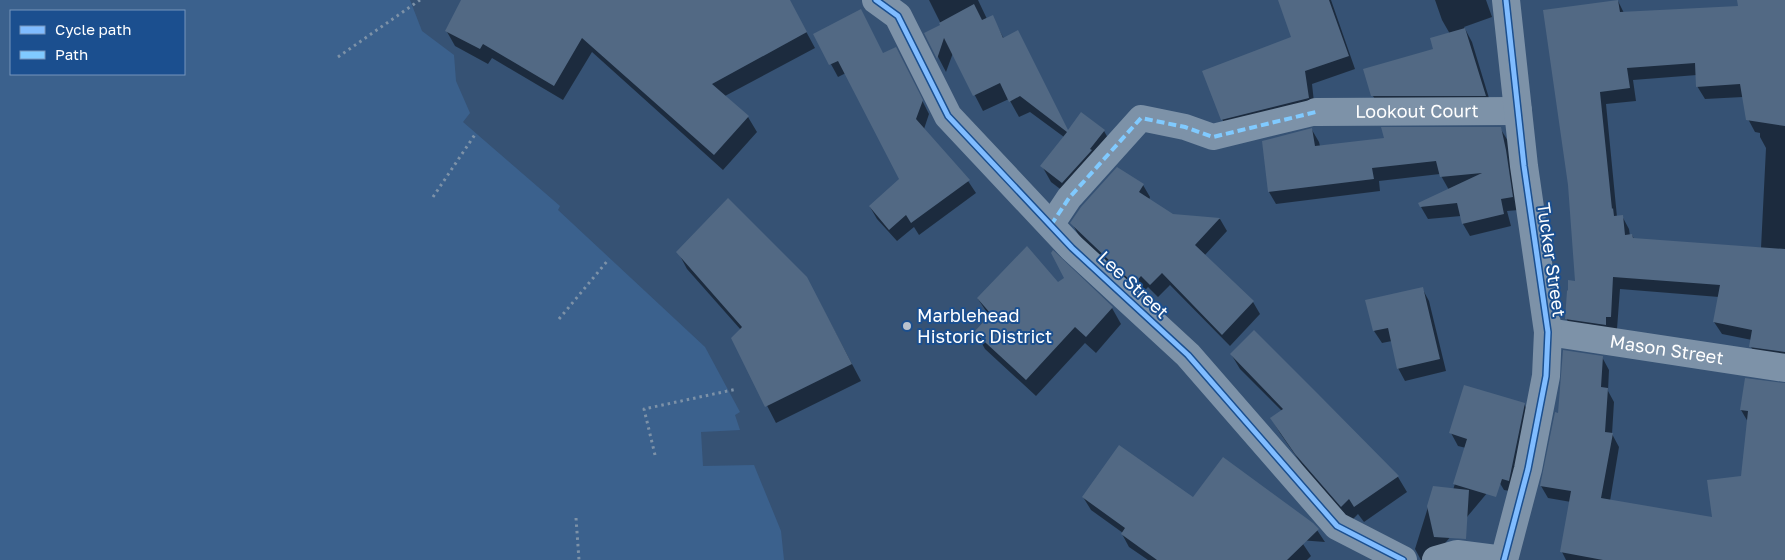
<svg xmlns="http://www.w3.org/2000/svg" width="1785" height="560" font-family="'Golos Text',sans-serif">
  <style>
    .water { fill: #3b618d; fill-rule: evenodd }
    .shadow { fill: #0007; fill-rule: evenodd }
    .building { fill: #526984 }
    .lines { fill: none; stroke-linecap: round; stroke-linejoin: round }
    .path { stroke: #7d92a8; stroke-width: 3; stroke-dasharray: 2.5 4; stroke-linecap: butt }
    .pedestrian { stroke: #7d92a8; stroke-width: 26 }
    .minor { stroke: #7d92a8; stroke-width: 28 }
    .tertiary { stroke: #7d92a8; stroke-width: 28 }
    .quiet { stroke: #80caff; stroke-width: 4; stroke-dasharray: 8 4; stroke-linecap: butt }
    .cycleway-casing { stroke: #1b4f8f; stroke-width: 8 }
    .cycleway { stroke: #80bcff; stroke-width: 5 }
    .poi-dot { fill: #b9c2ce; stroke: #1b4f8f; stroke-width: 2 }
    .labels { text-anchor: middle; stroke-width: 4; stroke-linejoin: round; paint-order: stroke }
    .street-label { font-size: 18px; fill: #fff; stroke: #1b4f8f }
    .poi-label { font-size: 18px; fill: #fff; stroke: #1b4f8f; text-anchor: start }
  </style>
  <rect width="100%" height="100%" fill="#365274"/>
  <path class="water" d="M 0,0 L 410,0 L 422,31 L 454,55 L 456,81 L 470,113 L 463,122 L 560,206 L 558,210 L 705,347 L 740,412 L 735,415 L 740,430 L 701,432 L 703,466 L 754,465 L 781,531 L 784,560 L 0,560 ZM 11,11 L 184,11 L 184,74 L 11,74 Z"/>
  <g class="shadow">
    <polygon points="463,0 789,0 815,48 725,96 748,117 757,132 723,170 592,52 563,100 492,58 488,64 455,46 446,30"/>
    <polygon points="929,0 978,0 987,19 992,17 1004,39 1068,132 1104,131 1113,147 1072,198 1051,182 1042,166 1064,137 1030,112 1019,117 1009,99 983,111 953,53 946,72 926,34 942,26"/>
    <polygon points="1279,0 1331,0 1355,69 1312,84 1315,111 1229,132 1222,119 1292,38"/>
    <polygon points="1435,0 1486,0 1492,17 1464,27 1472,42 1492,108 1380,108 1373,96 1434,50 1450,34 1442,20"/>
    <path d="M 1738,0 L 1785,0 L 1785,363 L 1758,359 L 1751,347 L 1752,340 L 1722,334 L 1714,322 L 1719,297 L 1620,289 L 1617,329 L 1573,331 L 1566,318 L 1577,282 L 1569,185 L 1618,1 L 1624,13 L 1739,7 ZM 1697,75 L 1697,86 L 1705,99 L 1743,97 L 1748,119 L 1755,132 L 1760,133 L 1760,137 L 1766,148 L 1761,248 L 1634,239 L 1632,235 L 1630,236 L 1629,229 L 1622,216 L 1617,217 L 1606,104 L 1636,101 L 1633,80 Z"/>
    <polygon points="815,35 902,61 929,114 924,129 968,181 976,193 919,235 914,227 897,241 877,219 870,207 901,180 846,73 838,77"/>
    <polygon points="1500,128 1508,141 1519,210 1507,211 1511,226 1470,236 1463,224 1461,216 1428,219 1421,207 1449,190 1440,174 1379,181 1380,191 1276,204 1269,192 1263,142 1312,130 1319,142 1320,146"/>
    <polygon points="1143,185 1150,197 1149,200 1173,216 1220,219 1227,231 1204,256 1253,302 1260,314 1230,346 1170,285 1158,297 1148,287 1141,295 1079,236 1072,223"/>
    <polygon points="678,252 816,296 861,381 776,423 732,338 741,330 687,269"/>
    <polygon points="1058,284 1112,308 1121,324 1096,353 1085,343 1036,396 985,349 976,333 990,317 978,299"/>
    <polygon points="1422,288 1429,301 1446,371 1405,381 1398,368 1392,341 1382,343 1374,331"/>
    <polygon points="1254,331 1398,477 1407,492 1364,522 1358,514 1351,521 1305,469 1280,433 1271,418 1282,411 1240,369 1231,354"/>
    <polygon points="1602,357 1609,370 1608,391 1614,402 1612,434 1619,447 1610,501 1714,519 1742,477 1748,422 1741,410 1785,384 1785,560 1566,560 1562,552 1571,502 1548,498 1541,486 1559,415"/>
    <polygon points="1524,404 1531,417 1516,492 1504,490 1498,480 1431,560 1421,560 1415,549 1434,488 1453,490 1466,448 1458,446 1451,433"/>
    <polygon points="1083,497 1193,499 1313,524 1325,542 1299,540 1303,544 1311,556 1307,560 1148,560 1129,547 1122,534 1123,533 1091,510"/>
  </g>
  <g class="building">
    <polygon points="461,0 790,0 807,32 712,84 749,116 714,155 582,38 554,86 483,44 480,49 445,31"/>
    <polygon points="1278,0 1329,0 1349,56 1305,71 1309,98 1221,120 1202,71 1291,37"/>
    <polygon points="1618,0 1620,12 1738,6 1737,0 1785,0 1785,126 1746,120 1740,84 1696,87 1695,63 1627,68 1630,88 1600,92 1612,209 1613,208 1614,216 1623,215 1625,235 1632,234 1633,238 1785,249 1785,352 1749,347 1752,330 1713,322 1720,285 1613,277 1611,317 1606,317 1606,325 1565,319 1567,291 1568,290 1568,280 1575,281 1568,185 1543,10"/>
    <polygon points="974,4 982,20 993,15 1003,38 1018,30 1068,130 1081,112 1105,130 1090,149 1092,150 1062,183 1040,166 1067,132 1020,96 1009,102 1000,83 973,96 944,38 937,59 924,33 940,25 939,23"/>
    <polygon points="861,9 883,53 896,47 923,100 916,119 970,180 911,223 906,215 889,230 869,206 899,179 838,61 829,65 813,34"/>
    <polygon points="1465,28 1486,96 1371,96 1363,69 1433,49 1430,38"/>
    <polygon points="1381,127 1501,127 1506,150 1513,197 1501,199 1504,214 1462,224 1457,203 1420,207 1418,203 1482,173 1440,177 1436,161 1372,168 1374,179 1268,192 1262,141 1312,128 1315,146 1384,138"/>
    <polygon points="1117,167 1144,184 1139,192 1173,214 1220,218 1195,245 1254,301 1222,335 1162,273 1150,285 1141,276 1134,284 1070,223 1081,207"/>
    <polygon points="728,198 807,277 852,364 765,407 731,338 742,327 676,252"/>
    <polygon points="1027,246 1058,282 1064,278 1051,253 1053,250 1113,307 1086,337 1075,327 1026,380 974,332 991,314 977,298"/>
    <polygon points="1423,287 1440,359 1397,369 1388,328 1373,331 1365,300"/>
    <polygon points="1254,330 1319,395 1399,476 1354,507 1349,499 1341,507 1295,454 1270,418 1283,409 1230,354"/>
    <polygon points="1563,350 1603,356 1601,387 1608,388 1605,432 1613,433 1601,498 1712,517 1707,480 1741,476 1748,411 1740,410 1745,378 1785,383 1785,560 1603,560 1560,552 1571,491 1540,486 1555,412 1558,413"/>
    <polygon points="1464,385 1525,403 1509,481 1502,479 1496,497 1453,484 1467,439 1449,433"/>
    <polygon points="1119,445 1193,497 1223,457 1313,523 1319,529 1287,560 1157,560 1121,534 1125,528 1082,497"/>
    <polygon points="1433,486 1469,490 1466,539 1434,537 1427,506"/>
  </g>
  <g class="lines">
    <g class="path">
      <polyline points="338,57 420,0"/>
      <polyline points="433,197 476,133"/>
      <polyline points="559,319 609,259"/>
      <polyline points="655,455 644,409 737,389"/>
      <polyline points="576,518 579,560"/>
    </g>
    <polyline class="pedestrian" points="1051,225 1069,198 1141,118 1185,127 1213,137 1316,112"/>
    <g class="minor">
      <path id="s1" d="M 1316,112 L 1518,111"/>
      <path id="s2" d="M 1548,332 L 1785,368"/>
      <polyline points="1504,560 1528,469 1546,376 1548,332 1524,166 1506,0"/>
    </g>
    <g class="tertiary">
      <polyline points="876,0 898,16 948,116 1072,248 1188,355 1337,526 1403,560"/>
      <polyline points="1436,560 1457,554 1504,560"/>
    </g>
    <polyline class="quiet" points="1051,225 1069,198 1141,118 1185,127 1213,137 1316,112"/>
    <defs>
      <g id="cycleway">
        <polyline points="876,0 898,16 948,116 1072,248 1188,355 1337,526 1403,560"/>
        <polyline points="1504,560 1528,469 1546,376 1548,332 1524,166 1506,0"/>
      </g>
    </defs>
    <use href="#cycleway" class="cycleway-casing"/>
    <use href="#cycleway" class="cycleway"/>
  </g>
  <circle class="poi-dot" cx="907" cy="326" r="5"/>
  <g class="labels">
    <g class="street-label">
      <text dy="6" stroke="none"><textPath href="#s1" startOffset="101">Lookout Court</textPath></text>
      <text transform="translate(1551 260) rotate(82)" y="6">Tucker Street</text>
      <text transform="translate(1133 285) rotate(43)" y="6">Lee Street</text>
      <text dy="6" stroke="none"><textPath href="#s2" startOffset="120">Mason Street</textPath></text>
    </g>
    <g class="poi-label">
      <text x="917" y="322">Marblehead<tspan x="917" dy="21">Historic District</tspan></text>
    </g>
  </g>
  <rect x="10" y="10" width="175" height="65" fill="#1b4f8f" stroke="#7695bc"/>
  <rect x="20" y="26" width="25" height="8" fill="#80bcff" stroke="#7695bc"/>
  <text x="55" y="35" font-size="15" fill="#ffffff">Cycle path</text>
  <rect x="20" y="51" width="25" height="8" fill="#80caff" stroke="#7695bc"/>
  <text x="55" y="60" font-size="15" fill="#ffffff">Path</text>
</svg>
